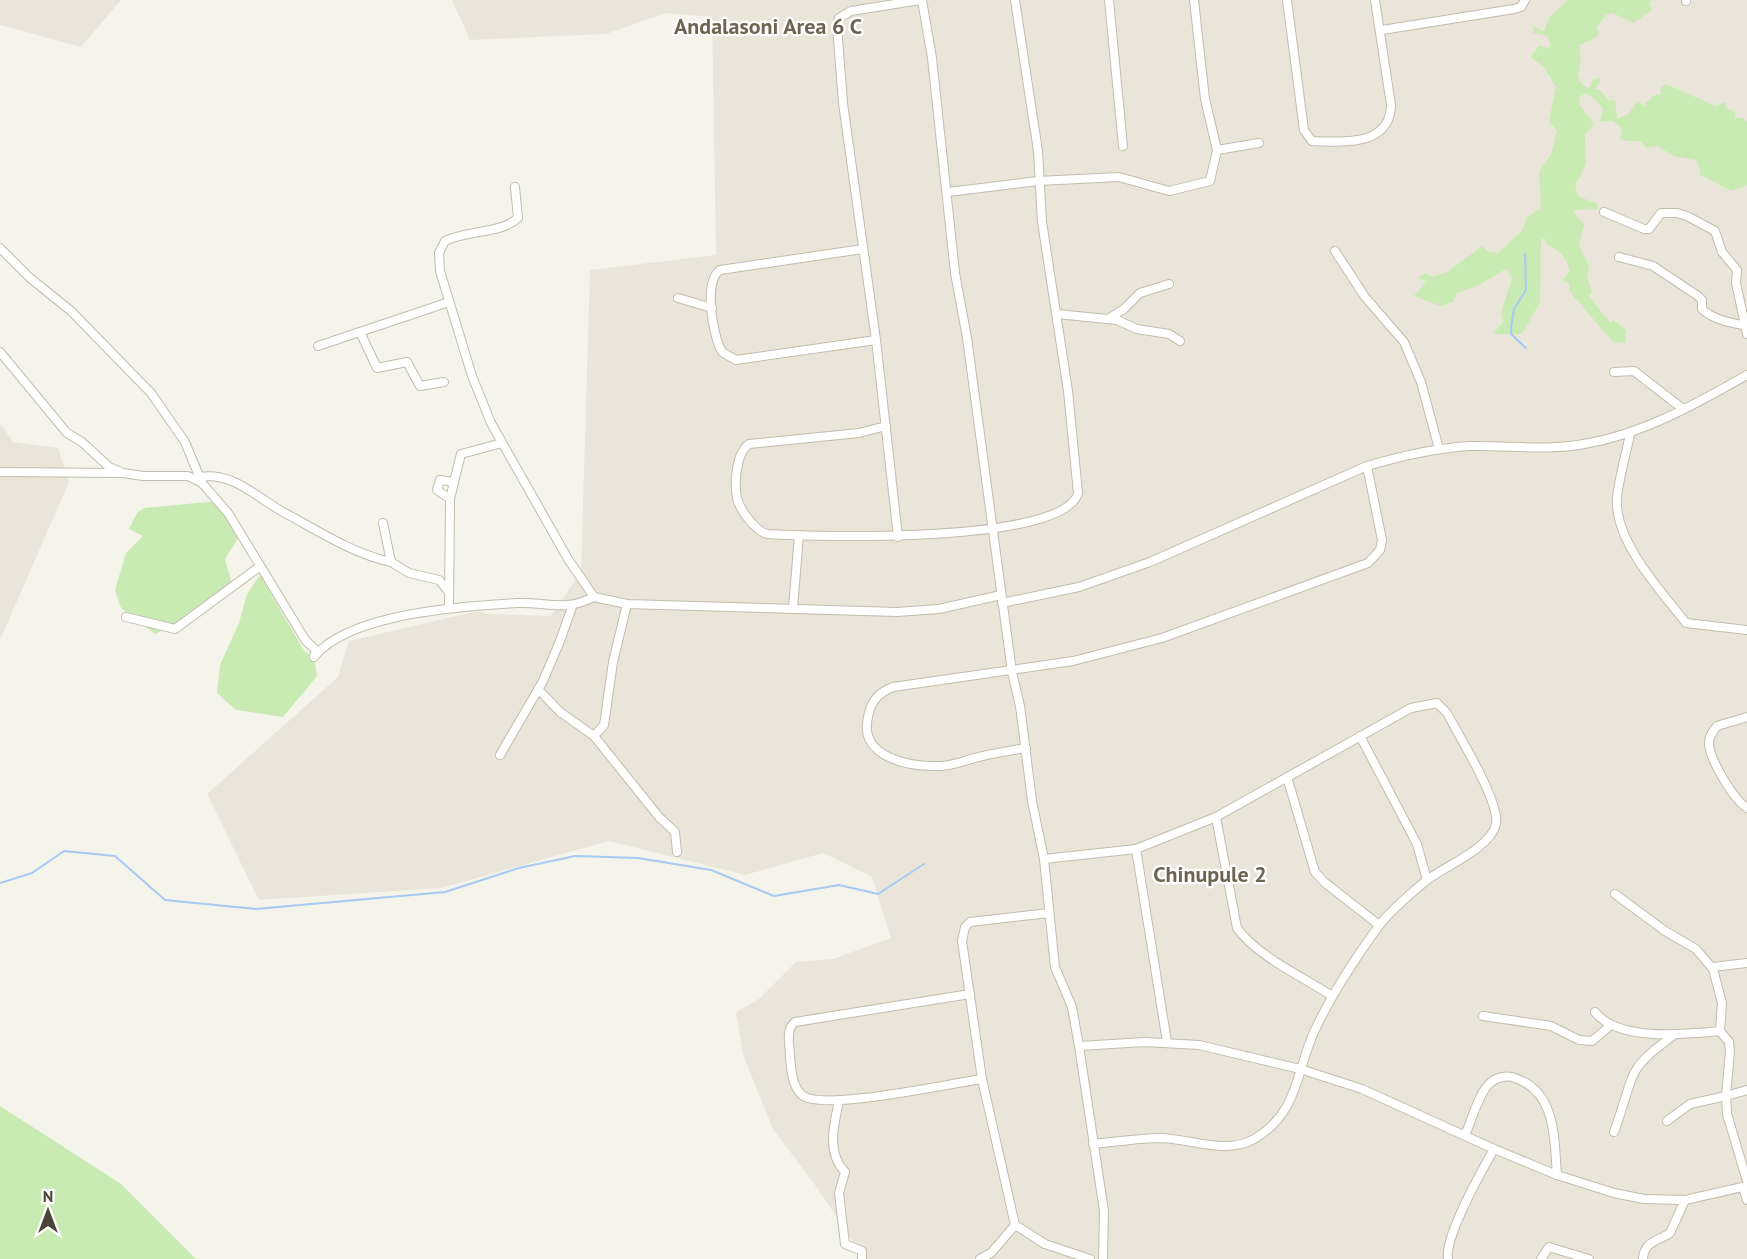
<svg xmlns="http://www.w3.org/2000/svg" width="1747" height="1259" font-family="'PT Sans',sans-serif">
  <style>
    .residential { fill: #e9e6d9 }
    .green { fill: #c9eab3 }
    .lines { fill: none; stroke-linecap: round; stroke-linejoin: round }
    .stream { stroke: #a7c9f2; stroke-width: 2 }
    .street-casing { stroke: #c1bdad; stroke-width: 10 }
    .street { stroke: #fff; stroke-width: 8 }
    .labels { text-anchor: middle; stroke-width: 4.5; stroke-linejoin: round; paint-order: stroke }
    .quarter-label { font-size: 22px; font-weight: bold; fill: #6d654f; stroke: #fff }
  </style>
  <rect width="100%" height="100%" fill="#f5f4eb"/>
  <g class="residential">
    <polygon points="0,0 121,0 81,47 0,25"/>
    <polygon points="452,0 1747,0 1747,1259 865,1259 815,1185 773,1129 743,1055 736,1012 759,999 796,962 833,959 891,938 872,877 823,853 745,875 609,841 441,888 259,900 207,794 338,677 349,641 478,611 488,614 551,616 581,572 590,270 716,255 712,17 665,13 606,34 470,40"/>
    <polygon points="0,423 13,442 58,448 69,482 0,640"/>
  </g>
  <g class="green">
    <path d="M 1568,0 L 1654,0 L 1649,2 L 1652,10 L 1633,23 L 1613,13 L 1606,15 L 1596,28 L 1599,33 L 1597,37 L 1579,45 L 1581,58 L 1578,75 L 1582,85 L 1589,88 L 1593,80 L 1599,78 L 1600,82 L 1595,89 L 1600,90 L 1609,101 L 1615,100 L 1617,119 L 1628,114 L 1637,102 L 1645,106 L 1645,102 L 1651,100 L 1652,96 L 1661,94 L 1660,88 L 1666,84 L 1715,106 L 1725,102 L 1726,108 L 1735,112 L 1735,118 L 1744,118 L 1747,122 L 1747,185 L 1731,191 L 1699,174 L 1700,170 L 1696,160 L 1673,156 L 1658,146 L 1647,148 L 1640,141 L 1626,141 L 1620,138 L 1622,129 L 1613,121 L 1600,121 L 1603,109 L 1594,98 L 1585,93 L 1579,98 L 1580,106 L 1594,123 L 1585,135 C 1585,158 1590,164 1575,184 L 1578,196 L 1597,204 L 1597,209 L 1573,210 L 1584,225 L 1579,244 L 1589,267 L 1587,277 L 1592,292 L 1589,296 L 1610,323 L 1613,320 L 1626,330 L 1625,343 L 1613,342 L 1570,292 L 1569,284 L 1563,280 L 1570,270 C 1565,258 1561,250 1548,246 L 1545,239 L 1541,239 L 1540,302 L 1522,334 L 1493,334 L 1503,322 L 1501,313 L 1512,278 L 1506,269 L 1477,286 L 1457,293 L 1453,302 L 1440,306 L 1414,296 L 1426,281 L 1418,278 L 1426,273 L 1432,277 L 1449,271 L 1482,246 L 1489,252 L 1498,253 L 1522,231 L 1527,217 L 1541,208 L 1539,172 L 1551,154 L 1557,131 L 1549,121 L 1556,87 L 1543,66 L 1531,57 L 1539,46 L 1548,48 L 1550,46 L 1548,36 L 1533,33 L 1533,26 L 1544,31 L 1550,16 Z"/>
    <polygon points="218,501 239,537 225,559 231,581 193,616 155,634 121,608 115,590 126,553 143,536 129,529 137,513 144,508"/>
    <polygon points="260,575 305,652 314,657 317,676 283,717 236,710 217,693 220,665 239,623 247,594"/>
    <polygon points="0,1106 121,1184 196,1259 0,1259"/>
  </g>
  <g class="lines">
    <g class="stream">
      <polyline points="1525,254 1526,290 1514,309 1511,327 1511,334 1526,348"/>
      <polyline points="0,883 32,873 64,851 115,856 165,900 256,909 445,892 519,868 575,856 638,858 711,870 774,896 839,885 878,894 924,864"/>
    </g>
    <defs>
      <g id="street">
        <polyline points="922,0 932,58 955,273 967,338 1012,672 1020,706 1032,801 1044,859 1055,967 1072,1007 1079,1046 1104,1211 1103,1259"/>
        <polyline points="1109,0 1123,146"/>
        <path d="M 1287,0 L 1304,130 L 1312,141 C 1342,142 1390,147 1391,105 L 1375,0"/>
        <polyline points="1686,1 1686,0"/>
        <polyline points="1382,30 1514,9 1521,7 1525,0"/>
        <polyline points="1217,150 1259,143"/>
        <path d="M 515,187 L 518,218 C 501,234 467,230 445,241 L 439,253 L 440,271 L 472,376 L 491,423 L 568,559 L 594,597 L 627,604 L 897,612 L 939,609 L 1001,595"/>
        <polyline points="948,192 1038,181 1119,177 1169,191 1210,181 1217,150 1205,99 1194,0"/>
        <polyline points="1604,212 1644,229 1649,229 1661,213 1677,213 1687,216 1715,231 1722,252 1737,270 1736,283 1747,334"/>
        <polyline points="0,248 30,278 71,311 151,393 185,442 202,483"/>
        <path d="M 863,249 L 720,270 C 703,282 713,337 722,352 L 736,360 L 876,340"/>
        <polyline points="1335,251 1365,297 1404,342 1421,382 1439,449"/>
        <path d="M 1619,257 L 1653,266 L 1698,296 L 1702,300 L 1702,309 C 1712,319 1730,323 1743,325"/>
        <polyline points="678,298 712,308"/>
        <polyline points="1057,314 1117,320 1137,329 1169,334 1180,341"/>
        <polyline points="1108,319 1124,309 1140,293 1169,284"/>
        <polyline points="361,334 377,368 407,362 420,386 444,382"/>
        <polyline points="318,346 449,302"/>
        <polyline points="0,352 67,433 82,442 109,467 123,473 143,476 188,476 202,483 228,513 306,641 316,650 314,657"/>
        <polyline points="1614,372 1634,371 1683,409"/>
        <path d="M 886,426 L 859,433 L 749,444 C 736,453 734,483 737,498 C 740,511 755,530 767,534 C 816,537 1065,544 1078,493 L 1068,391 L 1042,222 L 1038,151 L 1015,0"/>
        <path d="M 1630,434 C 1626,455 1619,477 1617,498 C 1614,541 1661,591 1686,623 L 1747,630"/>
        <polyline points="0,472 120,473"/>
        <path d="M 200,477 C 232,471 256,497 283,512 C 317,530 353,554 391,562"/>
        <polyline points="454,482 461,454 502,443"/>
        <polyline points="383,523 391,562 409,573 439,580 449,592"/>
        <polyline points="898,537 876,340 843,103 837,26 839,18 851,11 920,0"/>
        <path d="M 1002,603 L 1079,587 L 1150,562 L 1367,466 C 1401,456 1435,448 1470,446 C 1508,445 1547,451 1584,444 C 1643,434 1696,404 1747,375"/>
        <polyline points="449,607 450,499 437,490 440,480 454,482 450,499"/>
        <polyline points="793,608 799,535"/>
        <polyline points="126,617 175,629 259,567"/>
        <path d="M 314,657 C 349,613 464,606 518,603 C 549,602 564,612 594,597"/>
        <polyline points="538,689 560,712 594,736 659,817 675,832 677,852"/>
        <path d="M 1747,717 L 1717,726 C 1713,731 1709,736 1709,743 C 1709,759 1734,800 1747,808"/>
        <polyline points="594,736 604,725 613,662 627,604"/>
        <polyline points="1360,736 1417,844 1427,880"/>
        <path d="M 1026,748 C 1009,751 992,753 975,758 C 963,761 952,766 939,766 C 909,767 858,757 868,717 C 871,701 878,693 893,687 L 1073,661 L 1162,638 L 1368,563 L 1380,550 L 1382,540 L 1367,466"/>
        <polyline points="500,755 543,681 560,641 572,607"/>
        <polyline points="1287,777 1315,872 1324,882 1379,925"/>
        <path d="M 1216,817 L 1237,928 C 1257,956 1303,977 1332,996"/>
        <polyline points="1136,849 1167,1042"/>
        <path d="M 1044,859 L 1136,849 L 1216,817 L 1411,708 L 1437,703 L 1447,713 C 1459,736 1500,802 1496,824 C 1491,848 1445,866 1427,880 C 1411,893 1390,911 1378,927 C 1354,960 1331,995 1314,1032 C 1296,1072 1298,1114 1254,1139 C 1226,1155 1191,1139 1161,1138 C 1139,1138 1116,1142 1093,1144"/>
        <polyline points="1615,894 1665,931 1696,949 1713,969 1722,1003 1720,1031 1729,1042 1730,1051 1726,1096 1690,1104 1667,1121"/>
        <polyline points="1049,913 970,922 965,927 962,941 982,1079 1015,1225 1045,1244 1090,1259"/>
        <polyline points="1712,967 1747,963"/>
        <path d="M 970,994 L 795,1022 C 785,1030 790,1045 790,1056 C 791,1068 792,1087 802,1095 C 821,1112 952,1083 982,1079"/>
        <path d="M 1595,1012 C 1618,1042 1687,1034 1720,1031"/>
        <polyline points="1483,1016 1551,1026 1579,1040 1592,1041 1611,1025"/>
        <polyline points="1079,1046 1145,1042 1199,1045 1300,1069 1362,1089 1494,1149 1557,1175 1614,1193 1644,1199 1685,1200 1747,1186"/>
        <polyline points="1747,1090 1726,1096 1727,1114 1747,1181"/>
        <path d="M 839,1101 C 834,1125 826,1152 845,1172 L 839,1193 L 845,1244 L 862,1251 L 862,1259"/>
        <path d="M 1614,1132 C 1621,1114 1625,1096 1632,1078 C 1639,1059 1660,1046 1675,1034"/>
        <path d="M 1465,1135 C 1472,1120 1478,1095 1489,1084 C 1496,1077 1507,1075 1515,1078 C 1557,1092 1554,1140 1557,1175"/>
        <polyline points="1743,1187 1747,1200"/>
        <polyline points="980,1259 991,1253 1015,1225"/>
        <path d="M 1448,1259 C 1444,1238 1482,1170 1494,1149"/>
        <polyline points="1541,1259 1549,1247 1589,1259"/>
        <path d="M 1643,1259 C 1644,1241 1657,1242 1670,1233 L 1685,1200"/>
      </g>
    </defs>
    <use href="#street" class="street-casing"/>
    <use href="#street" class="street"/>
  </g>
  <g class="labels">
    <g class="quarter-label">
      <text x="768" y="34">Andalasoni Area 6 C</text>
      <text x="1210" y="882">Chinupule 2</text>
    </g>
  </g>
  <g transform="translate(48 1211)" stroke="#ffffff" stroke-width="4.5" paint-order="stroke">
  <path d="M0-4.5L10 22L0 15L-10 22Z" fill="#4a4538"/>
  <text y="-9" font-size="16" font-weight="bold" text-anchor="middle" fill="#4a4538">N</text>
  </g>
</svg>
